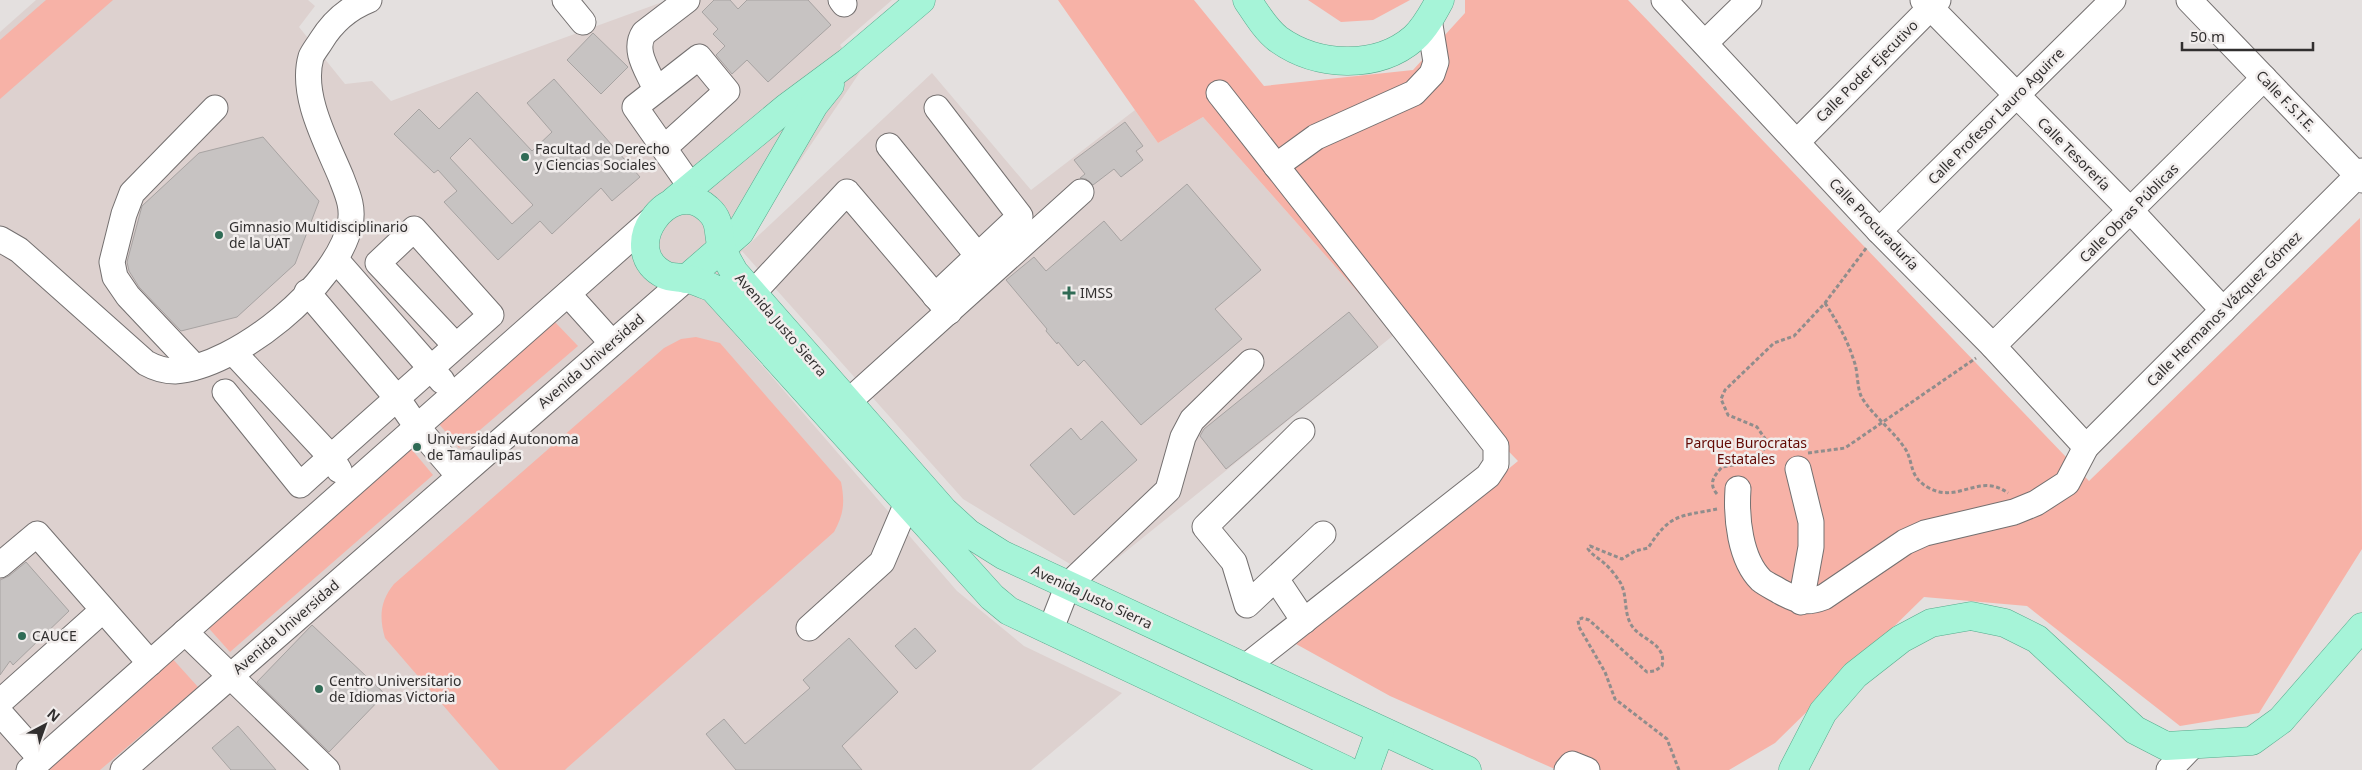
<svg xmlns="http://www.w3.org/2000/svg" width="2362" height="770" font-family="'Noto Sans',sans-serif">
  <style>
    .built { fill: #ddd1cf }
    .green { fill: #f7b2a7 }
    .building { fill: #c7c3c2; stroke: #a7a3a2; fill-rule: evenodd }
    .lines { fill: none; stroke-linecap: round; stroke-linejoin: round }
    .minor-casing { stroke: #747070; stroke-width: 27 }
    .major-casing { stroke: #56aa8c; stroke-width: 29 }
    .path { stroke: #908d8c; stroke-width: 3; stroke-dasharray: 4 2.5; stroke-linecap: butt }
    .minor { stroke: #fff; stroke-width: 25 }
    .major { stroke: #a6f4d8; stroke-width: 28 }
    .poi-dot { fill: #2f6b55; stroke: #f1edec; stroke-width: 2 }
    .labels { text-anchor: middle; stroke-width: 5; stroke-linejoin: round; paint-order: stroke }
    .street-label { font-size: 14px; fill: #312f2f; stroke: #f1edec }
    .poi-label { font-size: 14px; fill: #312f2f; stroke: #f1edec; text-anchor: start }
    .park-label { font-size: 14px; fill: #630a05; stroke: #f1edec }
  </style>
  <rect width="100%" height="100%" fill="#e4e0df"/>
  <polygon class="built" points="36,0 308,0 315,6 299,27 345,84 372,81 391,101 668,0 892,0 840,45 860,72 785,183 744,249 932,73 1031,190 1135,110 1158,143 1203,117 1395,334 1093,578 963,499 742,251 709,304 957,591 1024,646 1122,693 1031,770 0,770 0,32"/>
  <g class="green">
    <polygon points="46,0 113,0 0,99 0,40"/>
    <polygon points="1058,0 1194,0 1264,86 1413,70 1465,13 1465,0 1628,0 2089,481 2360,218 2362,549 2259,713 2180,726 2027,606 1924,597 1775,743 1729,770 1557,770 1390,696 1296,644 1518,461 1395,334 1203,117 1158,143"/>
    <polygon points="1308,0 1410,0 1373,20 1341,22"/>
    <polygon points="554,321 578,346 459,448 439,424"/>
    <path d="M 696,337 L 720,343 L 841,482 C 845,502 844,514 834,532 L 567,768 L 565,770 L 499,770 L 385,638 C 379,617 380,601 394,584 L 664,348 L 681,339 Z"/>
    <polygon points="408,445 433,475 230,652 205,624"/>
    <polygon points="170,656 198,687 100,770 39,770"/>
  </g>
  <g class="building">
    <polygon points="714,0 730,0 738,9 747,0 808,0 831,25 768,82 747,60 732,74 716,55 725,46 713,34 718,29 702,12"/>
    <polygon points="593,33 628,67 601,94 567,60"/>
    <path d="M 554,79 L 640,177 L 612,201 L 601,188 L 552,234 L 540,221 L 498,260 L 444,202 L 457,191 L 438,170 L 434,173 L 394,134 L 419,109 L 439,129 L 477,92 L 532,151 L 552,132 L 527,103 ZM 470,138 L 533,205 L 512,224 L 450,158 Z"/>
    <polygon points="1125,122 1143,146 1136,151 1143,160 1121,177 1114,169 1093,185 1086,179 1080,178 1085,174 1074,160"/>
    <polygon points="263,137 319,201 295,264 237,317 181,331 139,287 129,271 127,262 142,206 199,153"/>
    <polygon points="1187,184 1261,270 1215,309 1242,339 1141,425 1084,360 1078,366 1058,342 1057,344 1046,331 1047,329 1006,280 1034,257 1046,271 1104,221 1121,241"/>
    <polygon points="1349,312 1378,347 1226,469 1200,436 1204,429"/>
    <polygon points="1102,421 1137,460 1074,515 1030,465 1071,428 1081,440"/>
    <polygon points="26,562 69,611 13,665 10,661 0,675 0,580 9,576"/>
    <polygon points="312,625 385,694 329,752 257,682"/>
    <polygon points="915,628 936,651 916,669 895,646"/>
    <polygon points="849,638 898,692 842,746 862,770 736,770 706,734 724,719 745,744 810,688 803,680"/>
    <polygon points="238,726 276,770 231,770 212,748"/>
  </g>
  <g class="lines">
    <defs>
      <g id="minor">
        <polyline points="565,0 583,22"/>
        <polyline points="841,0 844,4"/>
        <polyline points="1664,0 1879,231 1993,346 2086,447"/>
        <polyline points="1923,0 2131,211 2223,310"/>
        <polyline points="2189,0 2362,180"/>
        <polyline points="1705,43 1749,0"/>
        <path d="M 656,90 C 649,72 632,51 644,33 L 687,0"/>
        <polyline points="1219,93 1496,446 1496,464 1488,476 1244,668"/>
        <polyline points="1797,142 1938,0"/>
        <polyline points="889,146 978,256"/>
        <polyline points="664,148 727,91 699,57 635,107 691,187"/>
        <polyline points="1276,166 1316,137 1414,93 1432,74 1436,62 1429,19"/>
        <polyline points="1879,231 2113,0"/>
        <path d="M 0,239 L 19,250 L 146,363 C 155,368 164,371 175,371 C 236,367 338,285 350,224 C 354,207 347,193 341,177 C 327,143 300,95 311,57 C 313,52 318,46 321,41 C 332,23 349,8 369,0"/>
        <polyline points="337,261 442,381"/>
        <polyline points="307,292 397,398 417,427 459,476"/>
        <polyline points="753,293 847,192 949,312"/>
        <polyline points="568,294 612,343"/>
        <polyline points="935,296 1020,216 937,108"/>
        <polyline points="1993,346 2264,78"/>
        <polyline points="234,353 331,457 339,470"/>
        <polyline points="195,367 128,296 115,277 112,262 124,214 132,193 215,108"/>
        <path d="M 225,392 L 300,485 C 363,428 428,371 491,315 L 414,229 L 378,263 L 456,346"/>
        <polyline points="848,402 1081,192"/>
        <polyline points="1302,431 1205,527 1234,562 1247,605 1323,534"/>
        <polyline points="1798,469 1811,522 1811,547 1801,602"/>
        <path d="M 1738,489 C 1736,518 1740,559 1761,580 C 1767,585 1775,588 1781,592 C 1798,601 1806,604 1824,597 L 1905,542 L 1925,533 L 2014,512 L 2036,503 L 2067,483 L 2086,447 L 2362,171"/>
        <polyline points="0,565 37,534 150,663"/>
        <polyline points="1276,579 1304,621"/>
        <polyline points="809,628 882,562 907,503"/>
        <polyline points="1050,631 1068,585 1168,490 1183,437 1192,420 1251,362"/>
        <polyline points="185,632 327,770"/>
        <polyline points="0,702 103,610"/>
        <polyline points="0,713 41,759"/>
        <polyline points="29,770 650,221"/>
        <polyline points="123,770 686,279"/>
        <polyline points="1567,770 1572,764 1587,770"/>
        <polyline points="2169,770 2193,745"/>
      </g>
      <g id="major">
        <path d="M 1247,0 C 1256,13 1265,29 1278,39 C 1317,67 1377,70 1414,38 C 1425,28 1433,13 1440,0"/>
        <polyline points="674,201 786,108 848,62 921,0"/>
        <polyline points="686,279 740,232 814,105 830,85"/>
        <path d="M 1346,770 L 1009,611 L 992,597 L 713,288 C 705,285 696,281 688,279 C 680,277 671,278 665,275 C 615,250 670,174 708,209 C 722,221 717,233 722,248 C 724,256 730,264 734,272 L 944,511 L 968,533 L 1003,555 L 1467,770"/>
        <polyline points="1366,770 1380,731"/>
        <polyline points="1793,770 1823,712 1855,675 1901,639 1931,623 1971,616 2005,623 2037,639 2135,730 2166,746 2252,741 2281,720 2362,627"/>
      </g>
    </defs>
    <use href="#minor" class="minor-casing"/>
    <use href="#major" class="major-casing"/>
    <g class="path">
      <path d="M 1825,303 C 1838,323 1848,341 1855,364 C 1858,374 1857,389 1862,398 C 1874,417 1894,431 1906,450 C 1914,465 1909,477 1929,488 C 1959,504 1979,472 2008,493"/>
      <polyline points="1808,453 1845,448 1976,358"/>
      <path d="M 1717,494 C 1708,483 1714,476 1722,467 L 1757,460 L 1768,443 L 1757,427 L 1728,415 L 1721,399 L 1725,390 L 1774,343 L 1794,336 L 1825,303 L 1867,247"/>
      <path d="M 1679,770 L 1667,739 L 1615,699 L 1605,672 L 1579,627 L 1578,620 L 1582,618 L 1589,620 L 1647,672 L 1655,671 L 1662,666 C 1667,643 1642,641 1632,626 C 1623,613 1628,595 1620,582 C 1616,576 1610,568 1605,564 C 1599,558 1593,556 1588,549 L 1590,546 L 1622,559 L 1635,551 L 1648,548 C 1671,513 1678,517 1717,509"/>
    </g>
    <use href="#minor" class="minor"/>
    <use href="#major" class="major"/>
  </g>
  <g class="poi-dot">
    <circle cx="525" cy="157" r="5"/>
    <circle cx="219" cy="235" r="5"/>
    <path d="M1066.5 285.5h5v5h5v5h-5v5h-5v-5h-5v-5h5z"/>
    <circle cx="417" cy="447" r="5"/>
    <circle cx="22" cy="636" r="5"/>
    <circle cx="319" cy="689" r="5"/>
  </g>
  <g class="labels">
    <g class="street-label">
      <text transform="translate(1867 71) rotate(-45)" y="5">Calle Poder Ejecutivo</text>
      <text transform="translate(2286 101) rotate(46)" y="5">Calle F.S.T.E.</text>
      <text transform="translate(1996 116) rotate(-45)" y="5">Calle Profesor Lauro Aguirre</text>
      <text transform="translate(2074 154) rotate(45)" y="5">Calle Tesorería</text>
      <text transform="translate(2129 213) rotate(-45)" y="5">Calle Obras Públicas</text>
      <text transform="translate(1874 224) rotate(46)" y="5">Calle Procuraduría</text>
      <text transform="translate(2224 309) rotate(-45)" y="5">Calle Hermanos Vázquez Gómez</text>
      <text transform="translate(781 325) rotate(49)" y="5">Avenida Justo Sierra</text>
      <text transform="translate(591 361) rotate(-41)" y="5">Avenida Universidad</text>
      <text transform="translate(1092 597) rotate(25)" y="5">Avenida Justo Sierra</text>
      <text transform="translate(286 627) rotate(-41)" y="5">Avenida Universidad</text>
    </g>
    <g class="poi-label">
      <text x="535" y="154">Facultad de Derecho<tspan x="535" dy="16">y Ciencias Sociales</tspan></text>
      <text x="229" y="232">Gimnasio Multidisciplinario<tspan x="229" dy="16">de la UAT</tspan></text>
      <text x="1080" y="298">IMSS</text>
      <text x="427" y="444">Universidad Autonoma<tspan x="427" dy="16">de Tamaulipas</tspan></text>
      <text x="32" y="641">CAUCE</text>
      <text x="329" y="686">Centro Universitario<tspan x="329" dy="16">de Idiomas Victoria</tspan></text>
    </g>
    <g class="park-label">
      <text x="1746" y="448">Parque Burocratas<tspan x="1746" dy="16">Estatales</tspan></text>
    </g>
  </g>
  <g transform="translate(45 725) rotate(41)" stroke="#f1edec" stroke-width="4" paint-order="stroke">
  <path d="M0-4L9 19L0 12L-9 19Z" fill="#312f2f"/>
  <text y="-8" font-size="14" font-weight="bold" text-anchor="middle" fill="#312f2f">N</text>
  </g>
  <path d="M2182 42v8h131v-8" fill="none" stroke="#312f2f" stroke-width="2.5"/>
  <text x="2190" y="42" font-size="15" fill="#312f2f" stroke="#f1edec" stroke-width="4" paint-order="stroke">50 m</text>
</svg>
